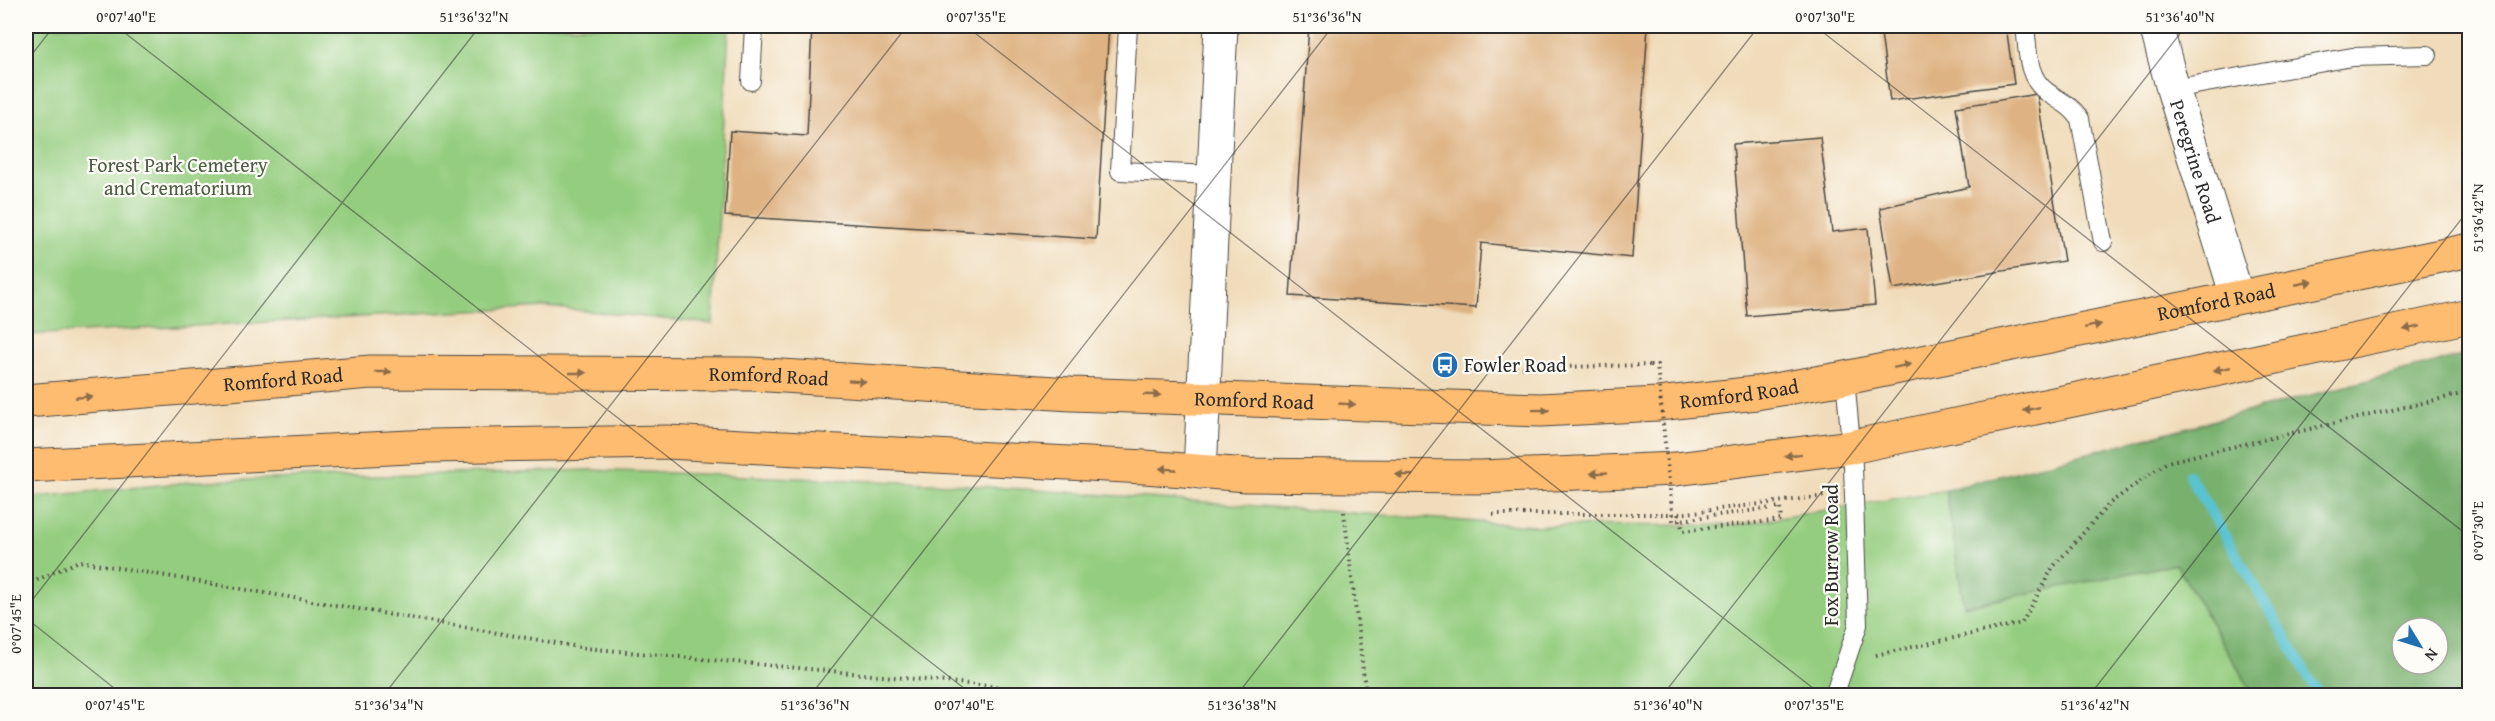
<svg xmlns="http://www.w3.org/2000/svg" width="2495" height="721" font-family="'Gentium Book Plus',serif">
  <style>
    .green { fill: #95cd80; stroke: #607c56; stroke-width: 1.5 }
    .forest { fill: #78b06e; stroke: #526e4c; stroke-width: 1.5; fill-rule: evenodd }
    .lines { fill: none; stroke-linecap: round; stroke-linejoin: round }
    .stream { stroke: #58c3d2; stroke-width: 10 }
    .building { fill: #deb282 }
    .service-casing { stroke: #494640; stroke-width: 20 }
    .minor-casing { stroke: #494640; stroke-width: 35 }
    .primary-casing { stroke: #494640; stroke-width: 35 }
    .path { stroke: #494640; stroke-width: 4; stroke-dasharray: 1.5 4.5; stroke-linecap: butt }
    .service { stroke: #fff; stroke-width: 18 }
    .minor { stroke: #fff; stroke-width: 33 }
    .primary { stroke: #febc70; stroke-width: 33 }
    .path-bridge { stroke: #494640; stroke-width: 4; stroke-dasharray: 1.5 4.5; stroke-linecap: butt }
    .oneway { fill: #8a6c4a }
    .ticks { fill: none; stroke: #2b2b2b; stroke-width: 1.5; stroke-opacity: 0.45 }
    .labels { text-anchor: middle; stroke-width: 4.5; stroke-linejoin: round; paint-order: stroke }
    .street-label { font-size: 20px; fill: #2b2b2b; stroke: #fdfcf7 }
    .park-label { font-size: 20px; fill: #4b5c44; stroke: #fdfcf7 }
    .poi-label { font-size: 20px; fill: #2b2b2b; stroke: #fdfcf7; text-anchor: start }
    .neatline { fill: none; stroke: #2b2b2b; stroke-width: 2 }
    .ticks-label { font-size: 15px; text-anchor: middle; fill: #2b2b2b }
  </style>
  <rect width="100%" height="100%" fill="#fdfcf7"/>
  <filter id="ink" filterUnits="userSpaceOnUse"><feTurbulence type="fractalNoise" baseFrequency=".0167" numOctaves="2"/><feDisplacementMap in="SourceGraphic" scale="12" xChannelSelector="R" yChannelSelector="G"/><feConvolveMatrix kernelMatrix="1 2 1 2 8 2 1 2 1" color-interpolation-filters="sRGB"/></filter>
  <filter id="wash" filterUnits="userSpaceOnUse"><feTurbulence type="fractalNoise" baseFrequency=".008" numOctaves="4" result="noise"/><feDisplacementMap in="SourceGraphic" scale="24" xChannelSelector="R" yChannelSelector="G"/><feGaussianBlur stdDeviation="1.35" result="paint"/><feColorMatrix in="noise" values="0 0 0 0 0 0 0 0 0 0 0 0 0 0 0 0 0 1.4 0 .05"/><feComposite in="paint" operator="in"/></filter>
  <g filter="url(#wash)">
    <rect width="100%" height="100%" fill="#f0dcba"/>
    <g class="green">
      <polygon points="26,26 729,26 713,324 546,307 26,335"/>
      <polygon points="591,470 953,484 1534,526 1737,525 1946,490 1964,606 2176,564 2254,695 26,696 26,498 201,481"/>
    </g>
    <path class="forest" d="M 2469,354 L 2469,695 L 2254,695 L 2176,564 L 1964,606 L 1946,490 ZM 2402,628 L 2438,628 L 2438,664 L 2402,664 Z"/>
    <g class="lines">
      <polyline class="stream" points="2189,475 2320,696"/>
    </g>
    <g id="blocks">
      <g class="building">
        <polygon points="812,26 1109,26 1096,239 725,216 730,131 807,136"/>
        <polygon points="1309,26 1648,26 1632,258 1481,243 1476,308 1290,296"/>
        <polygon points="1880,26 2006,26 2014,84 1890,101"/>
        <polygon points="2037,94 2064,261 1893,289 1880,208 1969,187 1956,107"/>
        <polygon points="1820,137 1832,232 1868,228 1875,305 1747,316 1733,144"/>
      </g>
    </g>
  </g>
  <g filter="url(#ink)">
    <use href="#blocks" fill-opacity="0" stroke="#494640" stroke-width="1.5"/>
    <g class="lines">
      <defs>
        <g id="service">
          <polyline points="1128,26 1120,171 1214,175"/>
          <path d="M 2025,26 C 2028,49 2026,77 2047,92 C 2060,101 2072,106 2080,119 L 2103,242"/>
          <polyline points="751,81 754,26"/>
          <polyline points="2173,89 2352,57 2428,55"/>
          <polyline points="1834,696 1858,625 1853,466 1845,378"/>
        </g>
        <g id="minor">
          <path id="s1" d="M 2156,26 L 2173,89 L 2237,296"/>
          <polyline points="1200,472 1221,26"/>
        </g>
        <g id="primary">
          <path id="s2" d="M 26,401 L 371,372 L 752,374 L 1071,394 L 1541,410 L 1658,404 L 1756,393 L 1845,378 L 2470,250"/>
          <polyline points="26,466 430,446 667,442 1145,467 1247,475 1480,477 1676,469 1851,447 2470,316"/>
        </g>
      </defs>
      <use href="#service" class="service-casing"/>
      <use href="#minor" class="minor-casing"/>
      <use href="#primary" class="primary-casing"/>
      <g class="path">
        <polyline points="1471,372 1471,369 1650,365"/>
        <polyline points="1344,512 1366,696"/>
        <polyline points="1493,514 1678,514 1826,496"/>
        <polyline points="1678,514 1683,531 1781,520 1780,507 1772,508"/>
        <polyline points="26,585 79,561 585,648 1096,696"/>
        <polyline points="1876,655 2022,623 2053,567 2110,503 2167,462 2470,392"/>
      </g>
      <use href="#service" class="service"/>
      <use href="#minor" class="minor"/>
      <use href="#primary" class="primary"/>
      <polyline class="path-bridge" points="1650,365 1657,365 1673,521 1772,508"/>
    </g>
    <defs><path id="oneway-solid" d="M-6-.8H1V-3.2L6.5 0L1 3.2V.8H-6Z" transform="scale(1.5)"/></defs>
    <g class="oneway">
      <use href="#oneway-solid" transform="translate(2304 283) rotate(-11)"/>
      <use href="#oneway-solid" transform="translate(2093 326) rotate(-12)"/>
      <use href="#oneway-solid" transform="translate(2412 328) rotate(168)"/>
      <use href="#oneway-solid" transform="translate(1902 366) rotate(-12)"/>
      <use href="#oneway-solid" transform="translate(2222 369) rotate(168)"/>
      <use href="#oneway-solid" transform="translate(383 372)"/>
      <use href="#oneway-solid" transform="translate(578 373)"/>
      <use href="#oneway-solid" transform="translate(857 381) rotate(4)"/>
      <use href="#oneway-solid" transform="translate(1152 395) rotate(2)"/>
      <use href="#oneway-solid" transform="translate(84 397) rotate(-5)"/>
      <use href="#oneway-solid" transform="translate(1347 404) rotate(3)"/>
      <use href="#oneway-solid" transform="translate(2031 409) rotate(168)"/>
      <use href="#oneway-solid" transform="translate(1541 410) rotate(-1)"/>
      <use href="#oneway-solid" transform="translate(1793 455) rotate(173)"/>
      <use href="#oneway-solid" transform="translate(1168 469) rotate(-175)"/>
      <use href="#oneway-solid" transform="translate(1599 473) rotate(177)"/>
      <use href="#oneway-solid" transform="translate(1404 475) rotate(-178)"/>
    </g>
  </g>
  <path class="ticks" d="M 116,26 L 974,696M 966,26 L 1823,696M 1815,26 L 2470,537M 26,62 L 54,26M 26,608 L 480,26M 26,618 L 124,696M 383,696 L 907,26M 810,696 L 1333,26M 1236,696 L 1759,26M 1662,696 L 2186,26M 2089,696 L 2470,208"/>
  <defs>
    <symbol id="bus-disc" viewBox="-11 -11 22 22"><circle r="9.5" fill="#1f6fb2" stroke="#fdfcf7"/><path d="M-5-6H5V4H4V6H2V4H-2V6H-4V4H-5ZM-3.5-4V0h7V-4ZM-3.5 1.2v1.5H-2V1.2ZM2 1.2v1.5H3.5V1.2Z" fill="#fff"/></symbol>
  </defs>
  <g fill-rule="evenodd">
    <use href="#bus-disc" x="1430" y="350" width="30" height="30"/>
  </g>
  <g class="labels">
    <g class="street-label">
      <text dy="7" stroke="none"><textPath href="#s1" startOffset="141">Peregrine Road</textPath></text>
      <text dy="7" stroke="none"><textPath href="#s2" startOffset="2202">Romford Road</textPath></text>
      <text dy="7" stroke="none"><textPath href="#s2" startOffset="744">Romford Road</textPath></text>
      <text dy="7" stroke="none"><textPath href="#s2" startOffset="258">Romford Road</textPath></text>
      <text dy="7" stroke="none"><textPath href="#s2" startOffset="1716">Romford Road</textPath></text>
      <text dy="7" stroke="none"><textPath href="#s2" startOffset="1230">Romford Road</textPath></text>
      <text transform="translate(1831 555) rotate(-90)" y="7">Fox Burrow Road</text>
    </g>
    <g class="park-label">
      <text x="178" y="172">Forest Park Cemetery<tspan x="178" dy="23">and Crematorium</tspan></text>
    </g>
    <g class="poi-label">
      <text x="1464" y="372">Fowler Road</text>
    </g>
  </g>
  <rect width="2495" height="721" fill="none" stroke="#fdfcf7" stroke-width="66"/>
  <g transform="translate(2420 646) rotate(128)"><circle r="28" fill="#fdfcf7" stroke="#a9a8a5" stroke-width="1.5"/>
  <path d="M0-4.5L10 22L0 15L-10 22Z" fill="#1f6fb2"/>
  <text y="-9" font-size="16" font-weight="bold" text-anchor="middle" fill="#2b2b2b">N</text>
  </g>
  <rect x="33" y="33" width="2429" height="655" class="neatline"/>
  <g class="ticks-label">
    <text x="126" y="22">0°07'40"E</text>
    <text x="474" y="22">51°36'32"N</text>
    <text x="976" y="22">0°07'35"E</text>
    <text x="1327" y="22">51°36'36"N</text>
    <text x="1825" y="22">0°07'30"E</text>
    <text x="2180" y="22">51°36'40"N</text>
    <text transform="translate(2478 218) rotate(-90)" y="5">51°36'42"N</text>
    <text transform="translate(2478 531) rotate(-90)" y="5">0°07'30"E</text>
    <text transform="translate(16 624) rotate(-90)" y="5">0°07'45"E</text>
    <text x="115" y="710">0°07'45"E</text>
    <text x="389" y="710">51°36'34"N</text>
    <text x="815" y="710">51°36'36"N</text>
    <text x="964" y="710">0°07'40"E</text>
    <text x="1242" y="710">51°36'38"N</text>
    <text x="1668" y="710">51°36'40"N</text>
    <text x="1814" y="710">0°07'35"E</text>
    <text x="2095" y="710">51°36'42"N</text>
  </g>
</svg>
